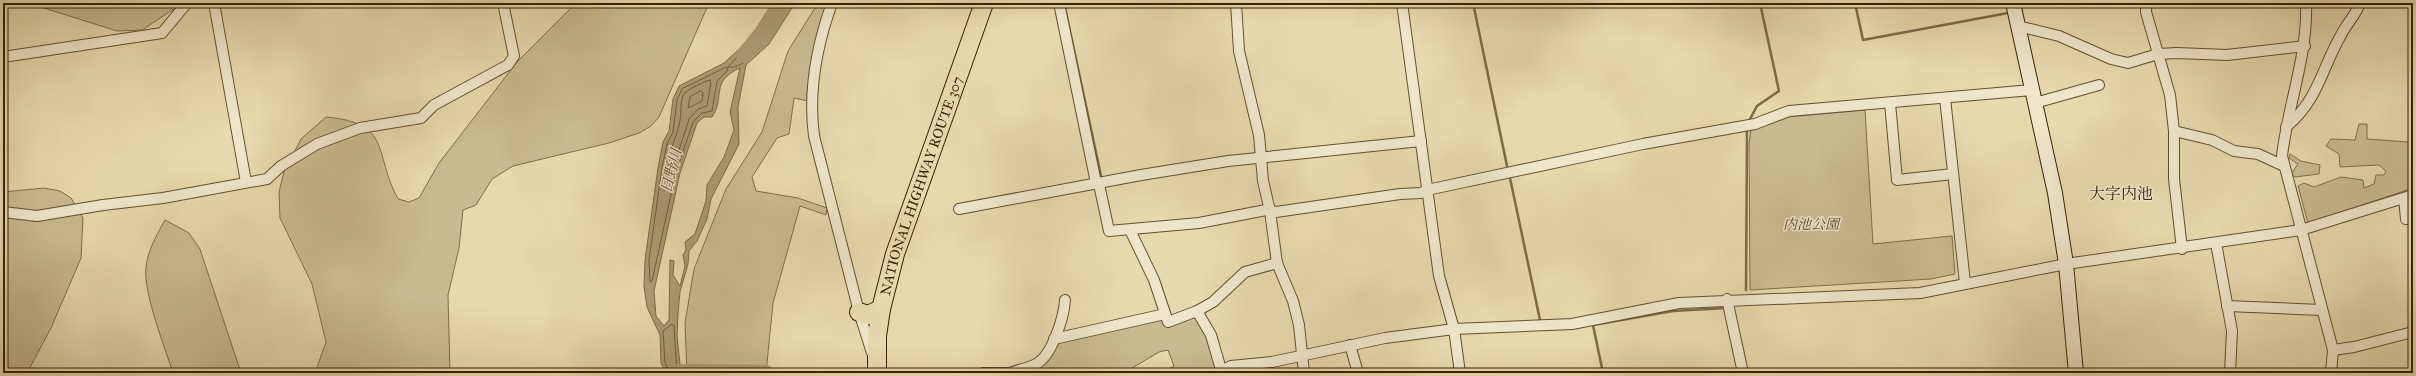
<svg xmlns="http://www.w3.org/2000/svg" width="2416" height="376" font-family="'IM FELL Great Primer','Noto Serif JP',serif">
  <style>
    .green { fill: #c8ba91; stroke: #7f6e4c }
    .water { fill: #aa9a74; stroke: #7c6a48; fill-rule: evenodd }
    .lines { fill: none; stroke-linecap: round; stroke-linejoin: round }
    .shore { stroke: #705e3d; stroke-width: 1 }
    .stream { stroke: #7c6a48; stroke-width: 2.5 }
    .river { stroke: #aa9a74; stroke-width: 16 }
    .street-casing { stroke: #624f30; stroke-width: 12 }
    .secondary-casing { stroke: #362106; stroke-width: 16 }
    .highway-casing { stroke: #362106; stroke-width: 20 }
    .street { stroke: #efe6ca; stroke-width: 10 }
    .secondary { stroke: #efe6ca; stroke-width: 14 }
    .highway { stroke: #e6d9ad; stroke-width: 18 }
    .labels { text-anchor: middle; stroke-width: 3; stroke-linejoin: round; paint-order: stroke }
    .street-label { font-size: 14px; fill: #362106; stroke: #efe6ca }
    .park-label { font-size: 14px; font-style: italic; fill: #5a4729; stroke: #efe6ca }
    .water-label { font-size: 15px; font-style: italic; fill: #5f4b2c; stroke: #efe6ca }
    .quarter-label { font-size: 16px; fill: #362106; stroke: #efe6ca }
  </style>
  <rect width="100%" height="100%" fill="#e6d9ad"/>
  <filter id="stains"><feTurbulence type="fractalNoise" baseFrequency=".005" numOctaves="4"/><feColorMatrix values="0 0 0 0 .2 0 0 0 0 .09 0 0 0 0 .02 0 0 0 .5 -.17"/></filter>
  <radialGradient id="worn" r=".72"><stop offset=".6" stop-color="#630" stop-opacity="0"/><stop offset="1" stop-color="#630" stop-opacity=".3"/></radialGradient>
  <g class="green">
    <polygon points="28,3 183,3 142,30 117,31"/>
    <path d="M 576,3 L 709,3 L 659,117 L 651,126 L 639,133 L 609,143 L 513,166 L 492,179 L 476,205 L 463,210 L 459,248 L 448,295 L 450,373 L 315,373 L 326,342 L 312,284 L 280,218 L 279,192 L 284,172 L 301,139 L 326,117 C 393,123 373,153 398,199 L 409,202 L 419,198 L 439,163 L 517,62 Z"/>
    <polygon points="818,3 831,3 808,101 794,98 789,134 777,138 752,177 756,191 798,198 827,208 826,215 800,206 773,303 766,373 687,373 685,323 694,269 726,189 762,132 788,51"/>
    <polygon points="1865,110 1873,244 1952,236 1955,274 1931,279 1750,290 1749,144 1751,129 1787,117"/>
    <polygon points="2359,124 2367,124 2367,139 2408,142 2413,140 2413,188 2308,223 2298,186 2304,183 2314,187 2341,177 2363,180 2364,188 2374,184 2376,175 2384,175 2386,171 2379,165 2340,167 2339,154 2326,146 2331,139 2355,140"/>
    <polygon points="2290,154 2301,161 2320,165 2319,174 2295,177 2291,174 2298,164 2289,158"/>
    <polygon points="44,188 60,191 71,198 83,218 81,258 51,328 27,373 3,373 3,192"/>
    <path d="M 165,220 L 189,233 L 200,249 L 241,373 L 173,373 C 165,348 143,292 146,268 C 147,252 157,234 165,220 Z"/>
    <polygon points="1194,315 1209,336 1219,370 1214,373 1162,373 1174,366 1168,350 1159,352 1129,370 1128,373 1040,373 1041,364 1058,343 1162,319"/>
  </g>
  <path class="water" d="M 787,3 L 795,3 L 769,44 L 746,65 L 738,107 L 739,144 L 711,199 L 707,219 L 697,241 L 689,251 L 688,264 L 680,292 L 678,313 L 677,336 L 681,373 L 666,373 L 661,363 L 660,335 L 647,307 L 644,287 L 645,260 L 658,168 L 663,142 L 669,131 L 673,99 L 679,86 L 724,63 L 737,51 L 763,35 ZM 740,68 L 730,112 L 734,130 L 724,157 L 707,185 L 706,201 L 695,234 L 685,242 L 686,250 L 683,255 L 685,266 L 680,286 L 673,275 L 674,261 L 670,260 L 669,320 L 664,326 L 656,316 L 654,291 L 680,173 L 697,123 L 704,117 L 712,117 C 726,97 709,82 740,68 Z"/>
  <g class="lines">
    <g class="shore">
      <path d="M 761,41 L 763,44 C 754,54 742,69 728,67 L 740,54 Z"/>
      <polygon points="727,67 728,70 717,81 712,111 702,113 693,122 676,172 652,281 650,282 649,260 662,168 667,144 673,132 677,100 682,89"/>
      <path d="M 710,80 L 711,82 L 707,106 L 698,109 L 689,119 L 669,181 L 667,182 C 661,168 678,136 680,120 C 682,111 679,100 685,93 C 690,88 703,82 710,80 Z"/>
      <polygon points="701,91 703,93 702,101 688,108 690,97"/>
      <polyline points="669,373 665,362 663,331 672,324 674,326 677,373"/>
    </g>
    <g class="stream">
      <polyline points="1064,3 1101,176"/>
      <polyline points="1473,3 1507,166"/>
      <polyline points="1855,3 1863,40 2008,13"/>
      <polyline points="1749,121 1757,106 1779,91 1760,3"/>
      <polyline points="1510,178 1540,320"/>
      <polyline points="1746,290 1747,131"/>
      <polyline points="1603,373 1593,325 1673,311 1726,308"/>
    </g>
    <g class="river">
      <polyline points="744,55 762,33 781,3"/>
      <polyline points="676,372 766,373"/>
    </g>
    <defs>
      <g id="street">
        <polyline points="214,3 246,182"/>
        <path d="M 832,3 C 817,45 808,91 814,136 L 859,312 L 872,353"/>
        <polyline points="1059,3 1095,178 1100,189 1109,231 1199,223 1266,210 1276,212 1400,194 1421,193 1427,190 1643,144 1755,124 1789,111 2032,90"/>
        <polyline points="1236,3 1239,51 1259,135 1263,181 1270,211 1277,263 1293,301 1299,325 1304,373"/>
        <polyline points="1402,3 1439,276 1454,329 1460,373"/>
        <polyline points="2146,3 2146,12 2170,95 2174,131 2174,179 2182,249"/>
        <path d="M 2306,3 C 2308,55 2288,104 2282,156 L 2333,350 L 2331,373"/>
        <polyline points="2018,26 2059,36 2111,59 2128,63 2158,54 2177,53 2227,55 2305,46"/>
        <polyline points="3,57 162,33 187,3"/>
        <polyline points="1945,98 1965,283"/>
        <polyline points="1890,103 1897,180 1953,174"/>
        <polyline points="2035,103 2099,85"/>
        <path d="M 2286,127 C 2319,99 2321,70 2341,35 C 2347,23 2356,15 2360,3"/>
        <polyline points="2174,131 2212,140 2234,151 2258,154 2284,166"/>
        <polyline points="2404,198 2406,219 2413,219"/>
        <polyline points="959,209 1141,175 1228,161 1421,141"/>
        <polyline points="3,212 37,216 103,205 163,198 267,179 281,166 317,144 360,128 421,118 434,105 508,65 514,56 503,3"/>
        <polyline points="1130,230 1154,280 1168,322 1197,311 1211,335 1222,373"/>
        <polyline points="2216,243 2232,331 2230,373"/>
        <polyline points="1727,299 1743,373"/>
        <polyline points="2227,306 2321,310"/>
        <polyline points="1197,311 1213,302 1245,272 1277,263"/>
        <polyline points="1054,339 1165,314"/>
        <polyline points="1350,345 1358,373"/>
        <polyline points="2333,350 2354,347 2413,332"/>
        <polyline points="983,373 1010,373"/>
        <path d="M 1010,373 C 1018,370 1028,368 1036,364 C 1052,356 1064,317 1065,300"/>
        <polyline points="1218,373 1231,366 1272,362 1385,338 1454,329 1572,324 1679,303 1920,293 2066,264 2301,230 2413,195"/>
      </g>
      <polyline id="secondary" points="2013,3 2055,193 2066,264 2076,373"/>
      <g id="highway">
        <polyline points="859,312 868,315 881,309"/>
        <path id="s1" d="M 877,373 L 877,336 L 881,309 L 895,254 L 984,3"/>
      </g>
    </defs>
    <use href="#street" class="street-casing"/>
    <use href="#secondary" class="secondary-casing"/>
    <use href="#highway" class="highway-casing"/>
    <use href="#street" class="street"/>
    <use href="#secondary" class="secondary"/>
    <use href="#highway" class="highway"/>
  </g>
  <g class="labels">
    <g class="street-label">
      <text dy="5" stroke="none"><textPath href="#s1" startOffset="194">NATIONAL HIGHWAY ROUTE 307</textPath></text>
    </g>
    <g class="park-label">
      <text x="1811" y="229">内池公園</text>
    </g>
    <g class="water-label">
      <text transform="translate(671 171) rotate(-76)" y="5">日野川</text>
    </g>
    <g class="quarter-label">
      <text x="2121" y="199">大字内池</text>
    </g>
  </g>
  <rect width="2416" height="376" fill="none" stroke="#e6d9ad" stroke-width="16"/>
  <rect x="4" y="4" width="2408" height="368" fill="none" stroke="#362106" stroke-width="2"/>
  <rect x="8" y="8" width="2400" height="360" fill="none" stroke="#362106"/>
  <rect width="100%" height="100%" filter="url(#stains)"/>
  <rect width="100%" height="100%" fill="url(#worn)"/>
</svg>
